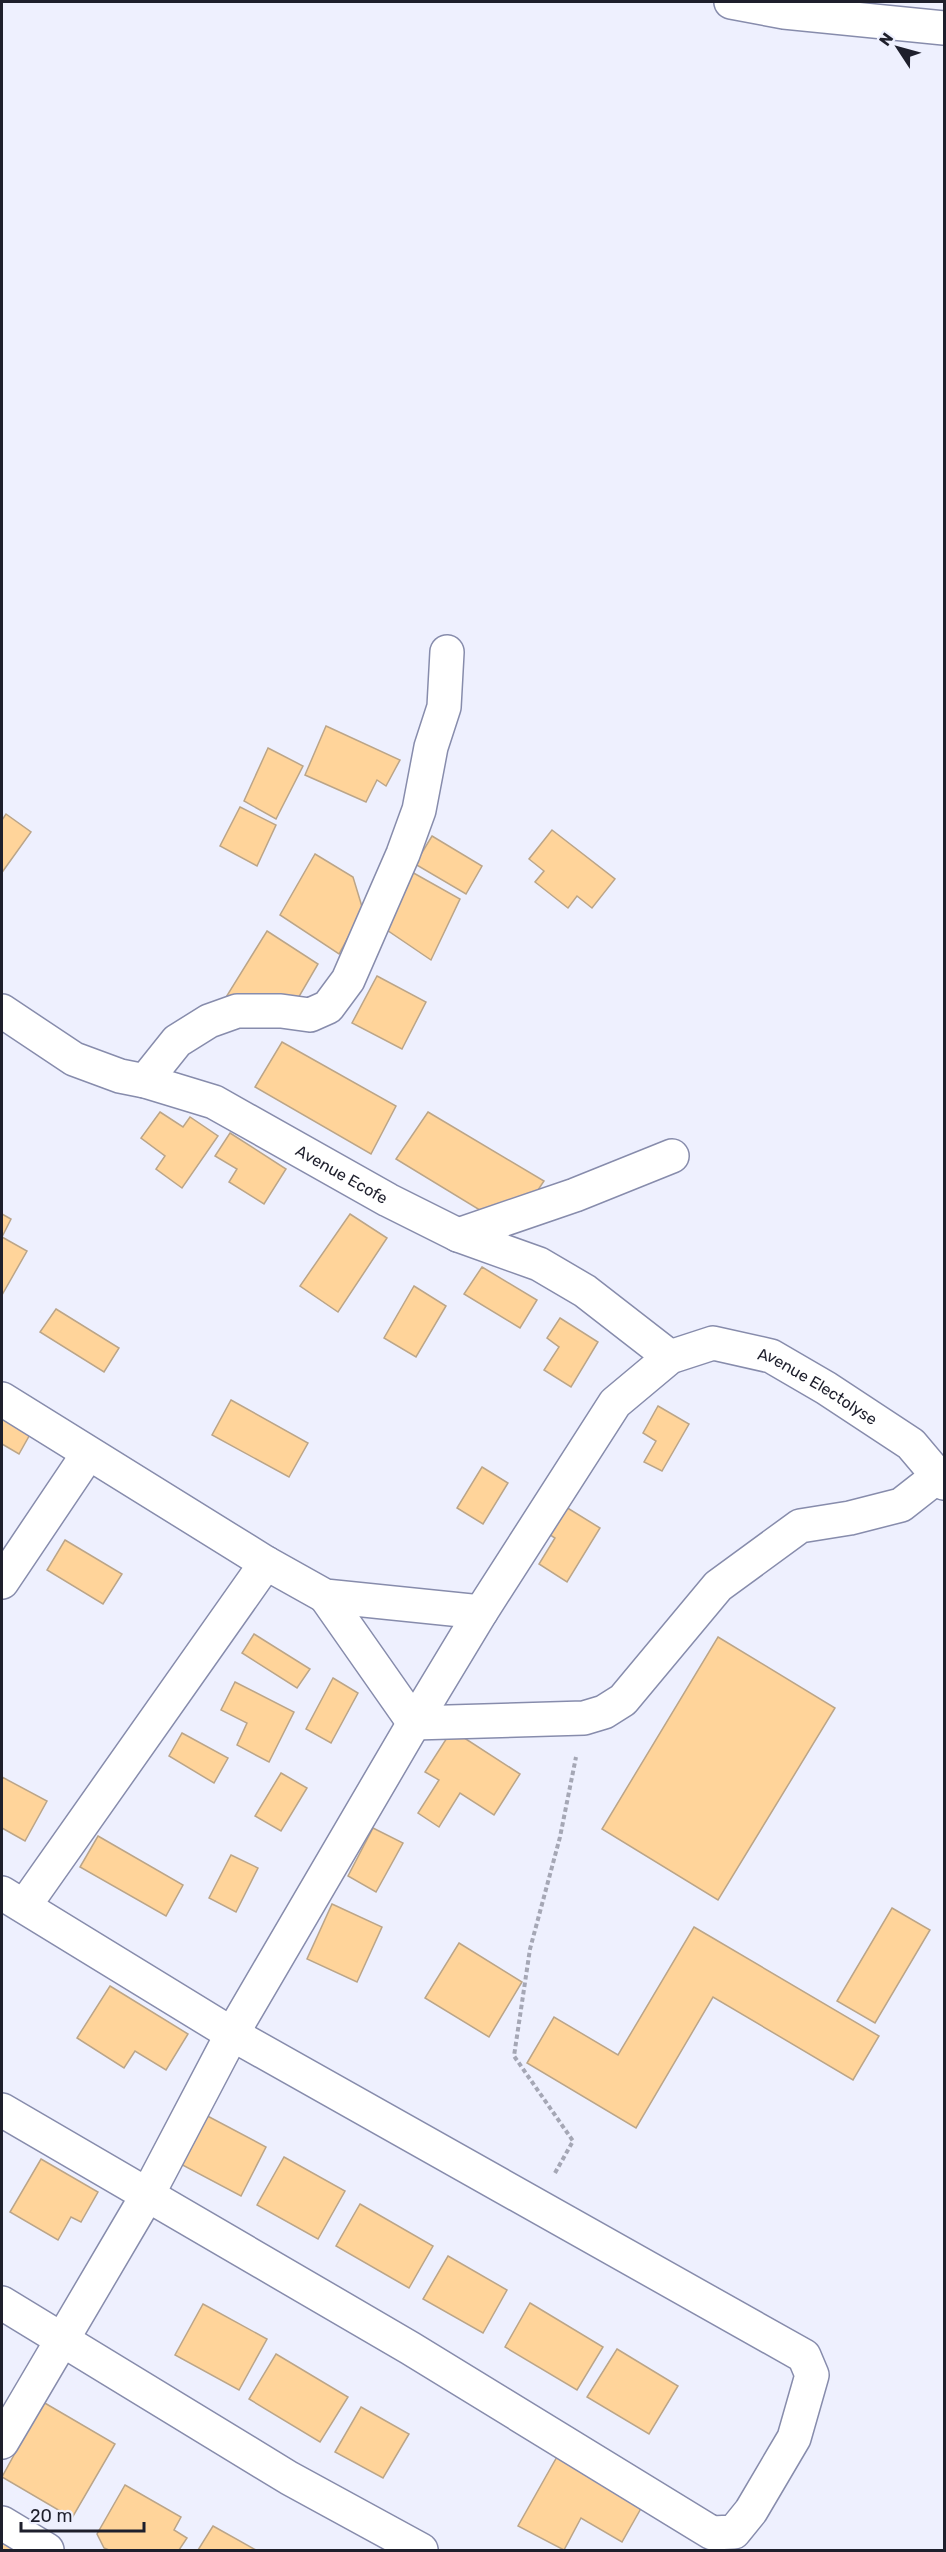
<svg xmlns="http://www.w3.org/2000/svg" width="946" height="2552" font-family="Rubik,sans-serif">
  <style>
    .building { fill: #ffd49a; stroke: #bba588; stroke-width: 1.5 }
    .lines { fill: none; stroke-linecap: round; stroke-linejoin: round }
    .minor-casing { stroke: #878cac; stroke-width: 36 }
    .path { stroke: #a5a7b5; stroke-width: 4; stroke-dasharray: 4.5 3; stroke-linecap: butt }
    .minor { stroke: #fff; stroke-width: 33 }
    .labels { text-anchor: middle; stroke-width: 6; stroke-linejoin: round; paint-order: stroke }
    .street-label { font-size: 16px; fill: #1e1f2c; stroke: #eef0fe }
  </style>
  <rect width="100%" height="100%" fill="#eef0fe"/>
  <g class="building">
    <polygon points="326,726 400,760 386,786 377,780 366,802 305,775"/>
    <polygon points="268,748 303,766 276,819 244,801"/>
    <polygon points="240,807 276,825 257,866 220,846"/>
    <polygon points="6,814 31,832 3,871 2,870 2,820"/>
    <polygon points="552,830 615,879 592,908 577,896 568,908 535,882 544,871 529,859"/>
    <polygon points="432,836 482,866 466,894 415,864"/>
    <polygon points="315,854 353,877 363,910 339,954 280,915"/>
    <polygon points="410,871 460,899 431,960 381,926"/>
    <polygon points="267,931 318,964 293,1007 223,1002"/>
    <polygon points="377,976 426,1002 402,1049 352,1023"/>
    <polygon points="282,1042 396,1106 371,1154 255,1087"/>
    <polygon points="160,1112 183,1127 190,1117 218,1136 182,1188 156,1169 165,1156 141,1138"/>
    <polygon points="428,1112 544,1181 528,1205 483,1212 396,1159"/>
    <polygon points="230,1133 286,1169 264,1204 229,1182 237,1169 215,1156"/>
    <polygon points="2,1214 11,1219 2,1237"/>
    <polygon points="350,1214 387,1238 338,1312 300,1286"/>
    <polygon points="2,1237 27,1251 2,1295"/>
    <polygon points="482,1267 537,1300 520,1328 464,1294"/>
    <polygon points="414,1286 446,1306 416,1357 384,1338"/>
    <polygon points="56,1309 119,1348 104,1372 40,1332"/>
    <polygon points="560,1318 598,1342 571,1387 544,1370 559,1347 547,1338"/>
    <polygon points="231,1400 308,1443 289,1477 212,1435"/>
    <polygon points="658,1406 689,1424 662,1471 644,1462 656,1441 643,1433"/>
    <polygon points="2,1411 33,1429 19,1454 2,1444"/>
    <polygon points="482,1467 508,1483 483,1524 457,1508"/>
    <polygon points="561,1504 600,1528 567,1582 539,1564 555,1538 544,1531"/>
    <polygon points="65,1540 122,1574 103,1604 47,1570"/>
    <polygon points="254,1634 310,1669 297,1688 242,1653"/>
    <polygon points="718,1637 835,1708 718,1900 602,1829"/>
    <polygon points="333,1678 358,1693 331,1743 306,1729"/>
    <polygon points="235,1682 294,1712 269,1762 237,1745 247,1723 221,1710"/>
    <polygon points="452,1730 520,1774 494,1815 460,1793 439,1827 418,1813 439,1780 425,1772"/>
    <polygon points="182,1733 228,1758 214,1783 169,1756"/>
    <polygon points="281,1773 307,1788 281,1831 255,1816"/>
    <polygon points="2,1777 47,1801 25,1841 2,1828"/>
    <polygon points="373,1828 403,1843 376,1892 348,1876"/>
    <polygon points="98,1836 183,1885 166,1916 80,1867"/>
    <polygon points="231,1855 258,1868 236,1912 209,1898"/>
    <polygon points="332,1904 382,1927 357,1982 307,1959"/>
    <polygon points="892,1908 930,1930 875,2023 837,2001"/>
    <polygon points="694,1927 879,2036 853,2080 713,1997 636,2128 527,2063 554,2017 618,2055"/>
    <polygon points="459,1943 522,1982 489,2037 425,1998"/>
    <polygon points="110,1986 188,2034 166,2070 135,2051 124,2068 77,2038"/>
    <polygon points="198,2111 266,2147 241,2196 173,2160"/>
    <polygon points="284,2157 345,2191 318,2239 257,2205"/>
    <polygon points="41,2159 98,2192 81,2222 71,2217 58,2240 10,2212"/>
    <polygon points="360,2204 433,2246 409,2288 336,2246"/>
    <polygon points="448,2256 507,2290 483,2333 423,2299"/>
    <polygon points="530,2303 603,2347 577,2390 505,2347"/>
    <polygon points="203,2304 267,2339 239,2390 175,2355"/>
    <polygon points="617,2349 678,2386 649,2434 587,2397"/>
    <polygon points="276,2354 348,2397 320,2442 249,2399"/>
    <polygon points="43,2402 115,2444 72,2518 2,2477"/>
    <polygon points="361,2407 409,2434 383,2478 335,2452"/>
    <polygon points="562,2448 648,2496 622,2542 581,2518 564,2550 518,2526"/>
    <polygon points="125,2485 181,2517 174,2530 187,2538 179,2550 109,2550 104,2548 97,2534"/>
    <polygon points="213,2526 256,2550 198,2550"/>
    <polygon points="2,2534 28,2550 2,2550"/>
  </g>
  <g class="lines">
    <defs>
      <g id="minor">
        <polyline points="731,2 784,12 944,28"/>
        <path id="s1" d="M 2,1011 L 74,1059 L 120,1076 L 145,1081 L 214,1102 L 388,1200 L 458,1235 L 539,1264 L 585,1291 L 670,1357"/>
        <polyline points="145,1081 177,1041 209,1021 237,1011 281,1011 310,1015 328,1007 348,980 403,854 419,810 431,747 444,707 447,652"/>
        <polyline points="458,1235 575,1195 672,1156"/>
        <polyline points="2,1399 266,1563 325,1596 481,1612"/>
        <polyline points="2,1582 88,1454"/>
        <polyline points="325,1596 414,1723 584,1718 604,1712 623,1700 718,1586 800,1526 850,1518 901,1505 938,1476"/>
        <polyline points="2,1893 232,2034 804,2356 812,2375 794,2438 751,2511 734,2532 712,2533 410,2348 2,2110"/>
        <polyline points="25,1905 266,1563"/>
        <polyline points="2,2303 289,2478 421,2550"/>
        <path id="s2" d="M 2,2442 L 148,2194 L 232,2034 L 414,1723 L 481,1612 L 615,1403 L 670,1357 L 713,1343 L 771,1356 L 826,1388 L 911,1444 L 944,1483"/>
        <polyline points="2,2523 47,2550"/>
      </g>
    </defs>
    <use href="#minor" class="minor-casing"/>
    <polyline class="path" points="555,2173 573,2141 514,2056 530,1949 560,1837 576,1757"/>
    <use href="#minor" class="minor"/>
  </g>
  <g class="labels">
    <g class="street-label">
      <text dy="6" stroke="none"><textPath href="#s1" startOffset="380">Avenue Ecofe</textPath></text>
      <text dy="6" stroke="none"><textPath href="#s2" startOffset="1438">Avenue Electolyse</textPath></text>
    </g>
  </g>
  <rect width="946" height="2552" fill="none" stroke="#1e1f2c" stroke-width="6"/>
  <g transform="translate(898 48) rotate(306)" stroke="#eef0fe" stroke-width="4.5" paint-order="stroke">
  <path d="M0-4.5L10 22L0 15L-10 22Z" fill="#1e1f2c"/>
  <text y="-9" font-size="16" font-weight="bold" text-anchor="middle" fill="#1e1f2c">N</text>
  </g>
  <path d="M21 2522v9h123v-9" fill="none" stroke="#1e1f2c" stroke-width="3"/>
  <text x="30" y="2522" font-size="18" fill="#1e1f2c" stroke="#eef0fe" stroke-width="4.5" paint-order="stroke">20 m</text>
</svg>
